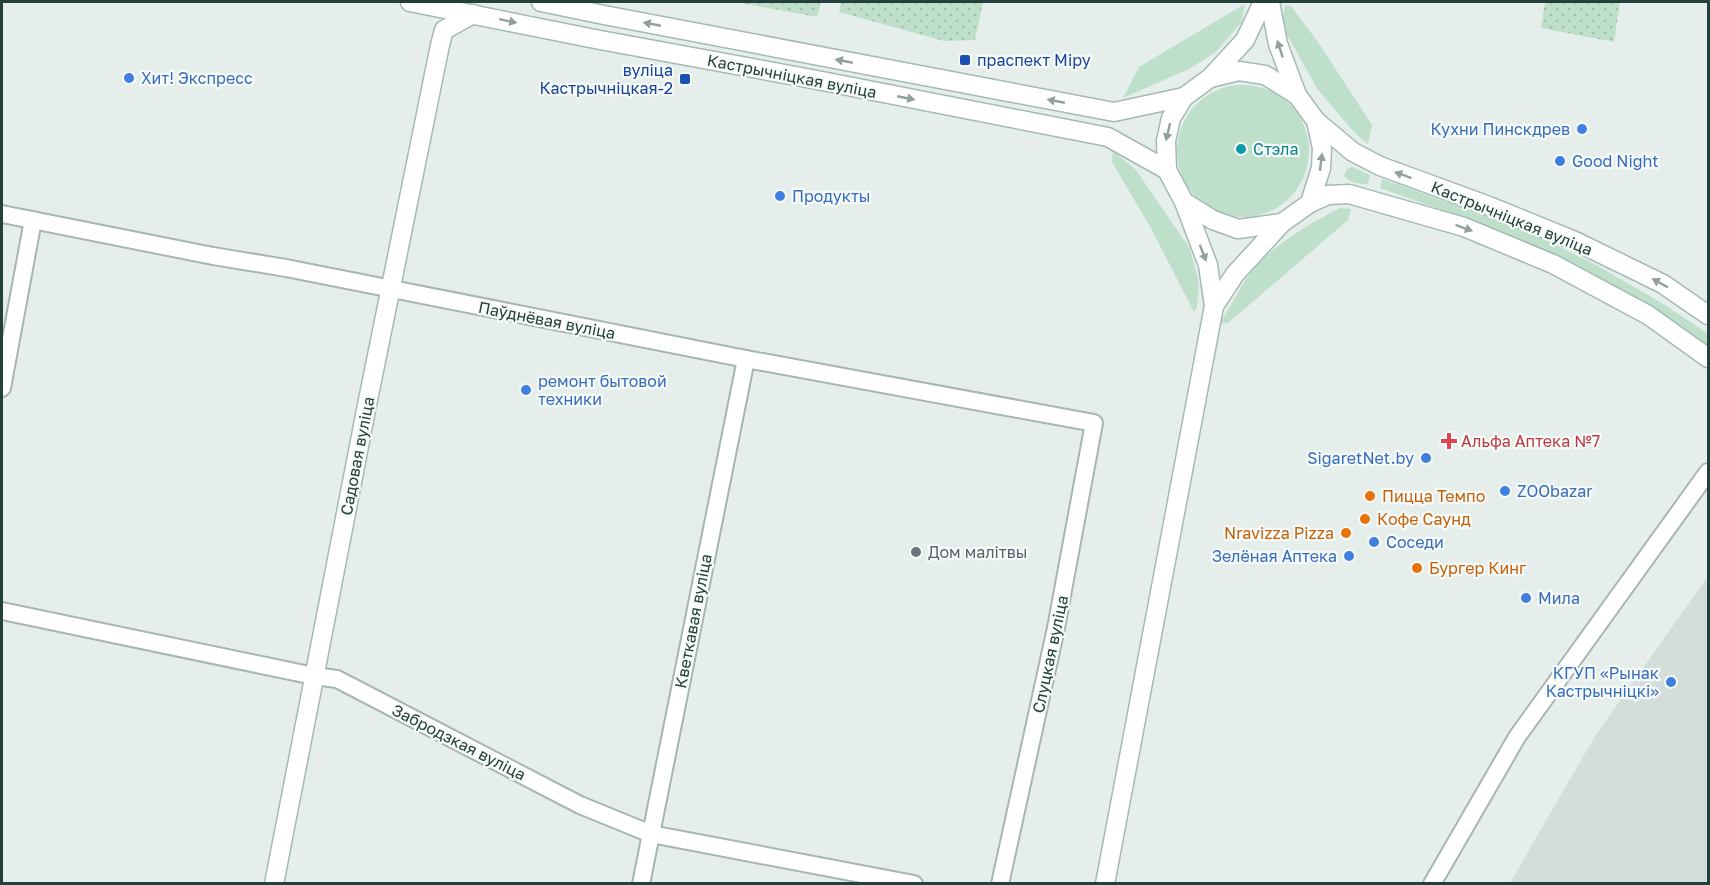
<svg xmlns="http://www.w3.org/2000/svg" width="1710" height="885" font-family="'Golos Text',sans-serif">
  <style>
    .built { fill: #d3deda }
    .grass { fill: #bedfc9 }
    .park { fill: url(#park-dots) }
    .lines { fill: none; stroke-linecap: round; stroke-linejoin: round }
    .street-casing { stroke: #a7b6b2; stroke-width: 20 }
    .secondary-casing { stroke: #a3bab3; stroke-width: 21 }
    .street { stroke: #fff; stroke-width: 16 }
    .secondary { stroke: #fff; stroke-width: 18 }
    .oneway { fill: #92a09c }
    .transit-dot { fill: #1a4fb4; stroke: #f6faf8; stroke-width: 2 }
    .shop-dot { fill: #3f7fe0; stroke: #f6faf8; stroke-width: 2 }
    .culture-dot { fill: #0f9aa8; stroke: #f6faf8; stroke-width: 2 }
    .health-dot { fill: #e0444e; stroke: #f6faf8; stroke-width: 2 }
    .food-dot { fill: #e8710a; stroke: #f6faf8; stroke-width: 2 }
    .worship-dot { fill: #6b7280; stroke: #f6faf8; stroke-width: 2 }
    .labels { text-anchor: middle; stroke-width: 4.5; stroke-linejoin: round; paint-order: stroke }
    .transit-label { font-size: 16px; fill: #164399; stroke: #f6faf8; text-anchor: start }
    .street-label { font-size: 16px; fill: #24403a; stroke: #f6faf8 }
    .shop-label { font-size: 16px; fill: #366cbe; stroke: #f6faf8; text-anchor: start }
    .culture-label { font-size: 16px; fill: #0d838f; stroke: #f6faf8; text-anchor: start }
    .health-label { font-size: 16px; fill: #be3a42; stroke: #f6faf8; text-anchor: start }
    .food-label { font-size: 16px; fill: #c56008; stroke: #f6faf8; text-anchor: start }
    .worship-label { font-size: 16px; fill: #5b616d; stroke: #f6faf8; text-anchor: start }
  </style>
  <defs>
    <pattern id="park-dots" width="8" height="8" patternUnits="userSpaceOnUse" patternTransform="scale(1.5)"><rect width="8" height="8" fill="#bedfc9"/><path d="M2 2h.1M6 6h.1" fill="none" stroke="#a3c0ad" stroke-width="1.8" stroke-linecap="round"/></pattern>
  </defs>
  <rect width="100%" height="100%" fill="#e5eeeb"/>
  <polygon class="built" points="1708,576 1708,883 1510,883 1595,736"/>
  <g class="grass">
    <polygon points="1245,4 1241,23 1216,52 1189,69 1123,98 1139,67"/>
    <polygon points="1285,5 1291,6 1320,45 1372,125 1368,144 1355,133 1318,90 1282,26"/>
    <circle cx="1243" cy="151" r="66"/>
    <polygon points="1113,151 1136,170 1190,249 1199,283 1197,307 1194,312 1152,230 1112,162"/>
    <path d="M 1352,167 L 1370,175 L 1368,184 C 1359,184 1350,183 1344,176 L 1347,169 Z"/>
    <polygon points="1382,179 1521,228 1598,266 1665,305 1708,334 1708,347 1674,322 1614,287 1541,250 1498,230 1380,188"/>
    <path d="M 1340,208 L 1351,209 L 1348,220 L 1228,323 L 1220,323 C 1232,304 1242,283 1255,267 C 1272,247 1316,219 1340,208 Z"/>
  </g>
  <g class="park">
    <polygon points="741,2 821,2 817,17 741,3"/>
    <polygon points="841,2 983,2 975,40 944,41 839,12"/>
    <polygon points="1545,2 1620,2 1614,42 1541,28"/>
  </g>
  <g class="lines">
    <defs>
      <g id="street">
        <polyline points="2,214 213,256 286,268 746,359 1094,423 1056,628 1000,884"/>
        <polyline points="2,388 33,220"/>
        <polyline points="2,611 314,676 337,679 580,805 651,834 914,884"/>
        <polyline points="641,884 746,359"/>
        <polyline points="1432,884 1517,737 1708,472"/>
      </g>
      <g id="secondary">
        <polyline points="410,2 600,40 812,79 1108,137 1167,170"/>
        <polyline points="541,2 604,15 1114,112 1184,97"/>
        <polyline points="1270,2 1278,44 1297,95 1316,121 1322,148 1321,168 1310,203"/>
        <polyline points="1210,78 1239,71 1265,75 1297,95"/>
        <polyline points="1316,121 1353,152 1380,166 1489,206 1575,241 1663,284 1708,315"/>
        <polyline points="1184,202 1213,220 1238,229 1282,223"/>
        <polyline points="1214,306 1208,265 1184,202 1167,170 1166,141 1171,118 1184,97 1210,78 1245,40 1263,2"/>
        <polyline points="274,884 367,405 440,45 444,30 473,14"/>
        <polyline points="1105,884 1214,306 1235,274 1282,223 1310,203 1328,195 1349,194 1464,227 1553,264 1648,315 1708,358"/>
      </g>
    </defs>
    <use href="#street" class="street-casing"/>
    <use href="#secondary" class="secondary-casing"/>
    <use href="#street" class="street"/>
    <use href="#secondary" class="secondary"/>
  </g>
  <defs><path id="oneway-solid" d="M-6-.8H1V-3.2L6.5 0L1 3.2V.8H-6Z" transform="scale(1.5)"/></defs>
  <g class="oneway">
    <use href="#oneway-solid" transform="translate(508 21) rotate(12)"/>
    <use href="#oneway-solid" transform="translate(652 24) rotate(-169)"/>
    <use href="#oneway-solid" transform="translate(1280 49) rotate(-108)"/>
    <use href="#oneway-solid" transform="translate(844 61) rotate(-169)"/>
    <use href="#oneway-solid" transform="translate(906 98) rotate(11)"/>
    <use href="#oneway-solid" transform="translate(1056 101) rotate(-169)"/>
    <use href="#oneway-solid" transform="translate(1168 132) rotate(103)"/>
    <use href="#oneway-solid" transform="translate(1321 162) rotate(-83)"/>
    <use href="#oneway-solid" transform="translate(1403 175) rotate(-160)"/>
    <use href="#oneway-solid" transform="translate(1464 228) rotate(20)"/>
    <use href="#oneway-solid" transform="translate(1203 253) rotate(69)"/>
    <use href="#oneway-solid" transform="translate(1660 283) rotate(-151)"/>
  </g>
  <g class="transit-dot">
    <rect x="959" y="54" width="12" height="12" rx="3"/>
    <rect x="679" y="73" width="12" height="12" rx="3"/>
  </g>
  <g class="shop-dot">
    <circle cx="129" cy="78" r="6"/>
    <circle cx="1582" cy="129" r="6"/>
    <circle cx="1560" cy="161" r="6"/>
    <circle cx="780" cy="196" r="6"/>
    <circle cx="526" cy="390" r="6"/>
    <circle cx="1426" cy="458" r="6"/>
    <circle cx="1505" cy="491" r="6"/>
    <circle cx="1374" cy="542" r="6"/>
    <circle cx="1349" cy="556" r="6"/>
    <circle cx="1526" cy="598" r="6"/>
    <circle cx="1671" cy="682" r="6"/>
  </g>
  <circle class="culture-dot" cx="1241" cy="149" r="6"/>
  <path class="health-dot" d="M1446 432h6v6h6v6h-6v6h-6v-6h-6v-6h6z"/>
  <g class="food-dot">
    <circle cx="1370" cy="496" r="6"/>
    <circle cx="1365" cy="519" r="6"/>
    <circle cx="1346" cy="533" r="6"/>
    <circle cx="1417" cy="568" r="6"/>
  </g>
  <circle class="worship-dot" cx="916" cy="552" r="6"/>
  <g class="labels">
    <g class="transit-label">
      <text x="977" y="66">праспект Міру</text>
      <text x="673" y="76" text-anchor="end">вуліца<tspan x="673" dy="18">Кастрычніцкая-2</tspan></text>
    </g>
    <g class="street-label">
      <text transform="translate(792 76) rotate(11)" y="6">Кастрычніцкая вуліца</text>
      <text transform="translate(1512 218) rotate(22)" y="6">Кастрычніцкая вуліца</text>
      <text transform="translate(547 320) rotate(11)" y="6">Паўднёвая вуліца</text>
      <text transform="translate(357 456) rotate(-79)" y="6">Садовая вуліца</text>
      <text transform="translate(693 621) rotate(-79)" y="6">Кветкавая вуліца</text>
      <text transform="translate(1050 654) rotate(-78)" y="6">Слуцкая вуліца</text>
      <text transform="translate(459 742) rotate(27)" y="6">Забродзкая вуліца</text>
    </g>
    <g class="shop-label">
      <text x="141" y="84">Хит! Экспресс</text>
      <text x="1570" y="135" text-anchor="end">Кухни Пинскдрев</text>
      <text x="1572" y="167">Good Night</text>
      <text x="792" y="202">Продукты</text>
      <text x="538" y="387">ремонт бытовой<tspan x="538" dy="18">техники</tspan></text>
      <text x="1414" y="464" text-anchor="end">SigaretNet.by</text>
      <text x="1517" y="497">ZOObazar</text>
      <text x="1386" y="548">Соседи</text>
      <text x="1337" y="562" text-anchor="end">Зелёная Аптека</text>
      <text x="1538" y="604">Мила</text>
      <text x="1659" y="679" text-anchor="end">КГУП «Рынак<tspan x="1659" dy="18">Кастрычніцкі»</tspan></text>
    </g>
    <g class="culture-label">
      <text x="1253" y="155">Стэла</text>
    </g>
    <g class="health-label">
      <text x="1461" y="447">Альфа Аптека №7</text>
    </g>
    <g class="food-label">
      <text x="1382" y="502">Пицца Темпо</text>
      <text x="1377" y="525">Кофе Саунд</text>
      <text x="1334" y="539" text-anchor="end">Nravizza Pizza</text>
      <text x="1429" y="574">Бургер Кинг</text>
    </g>
    <g class="worship-label">
      <text x="928" y="558">Дом малітвы</text>
    </g>
  </g>
  <rect width="1710" height="885" fill="none" stroke="#24403a" stroke-width="6"/>
</svg>
